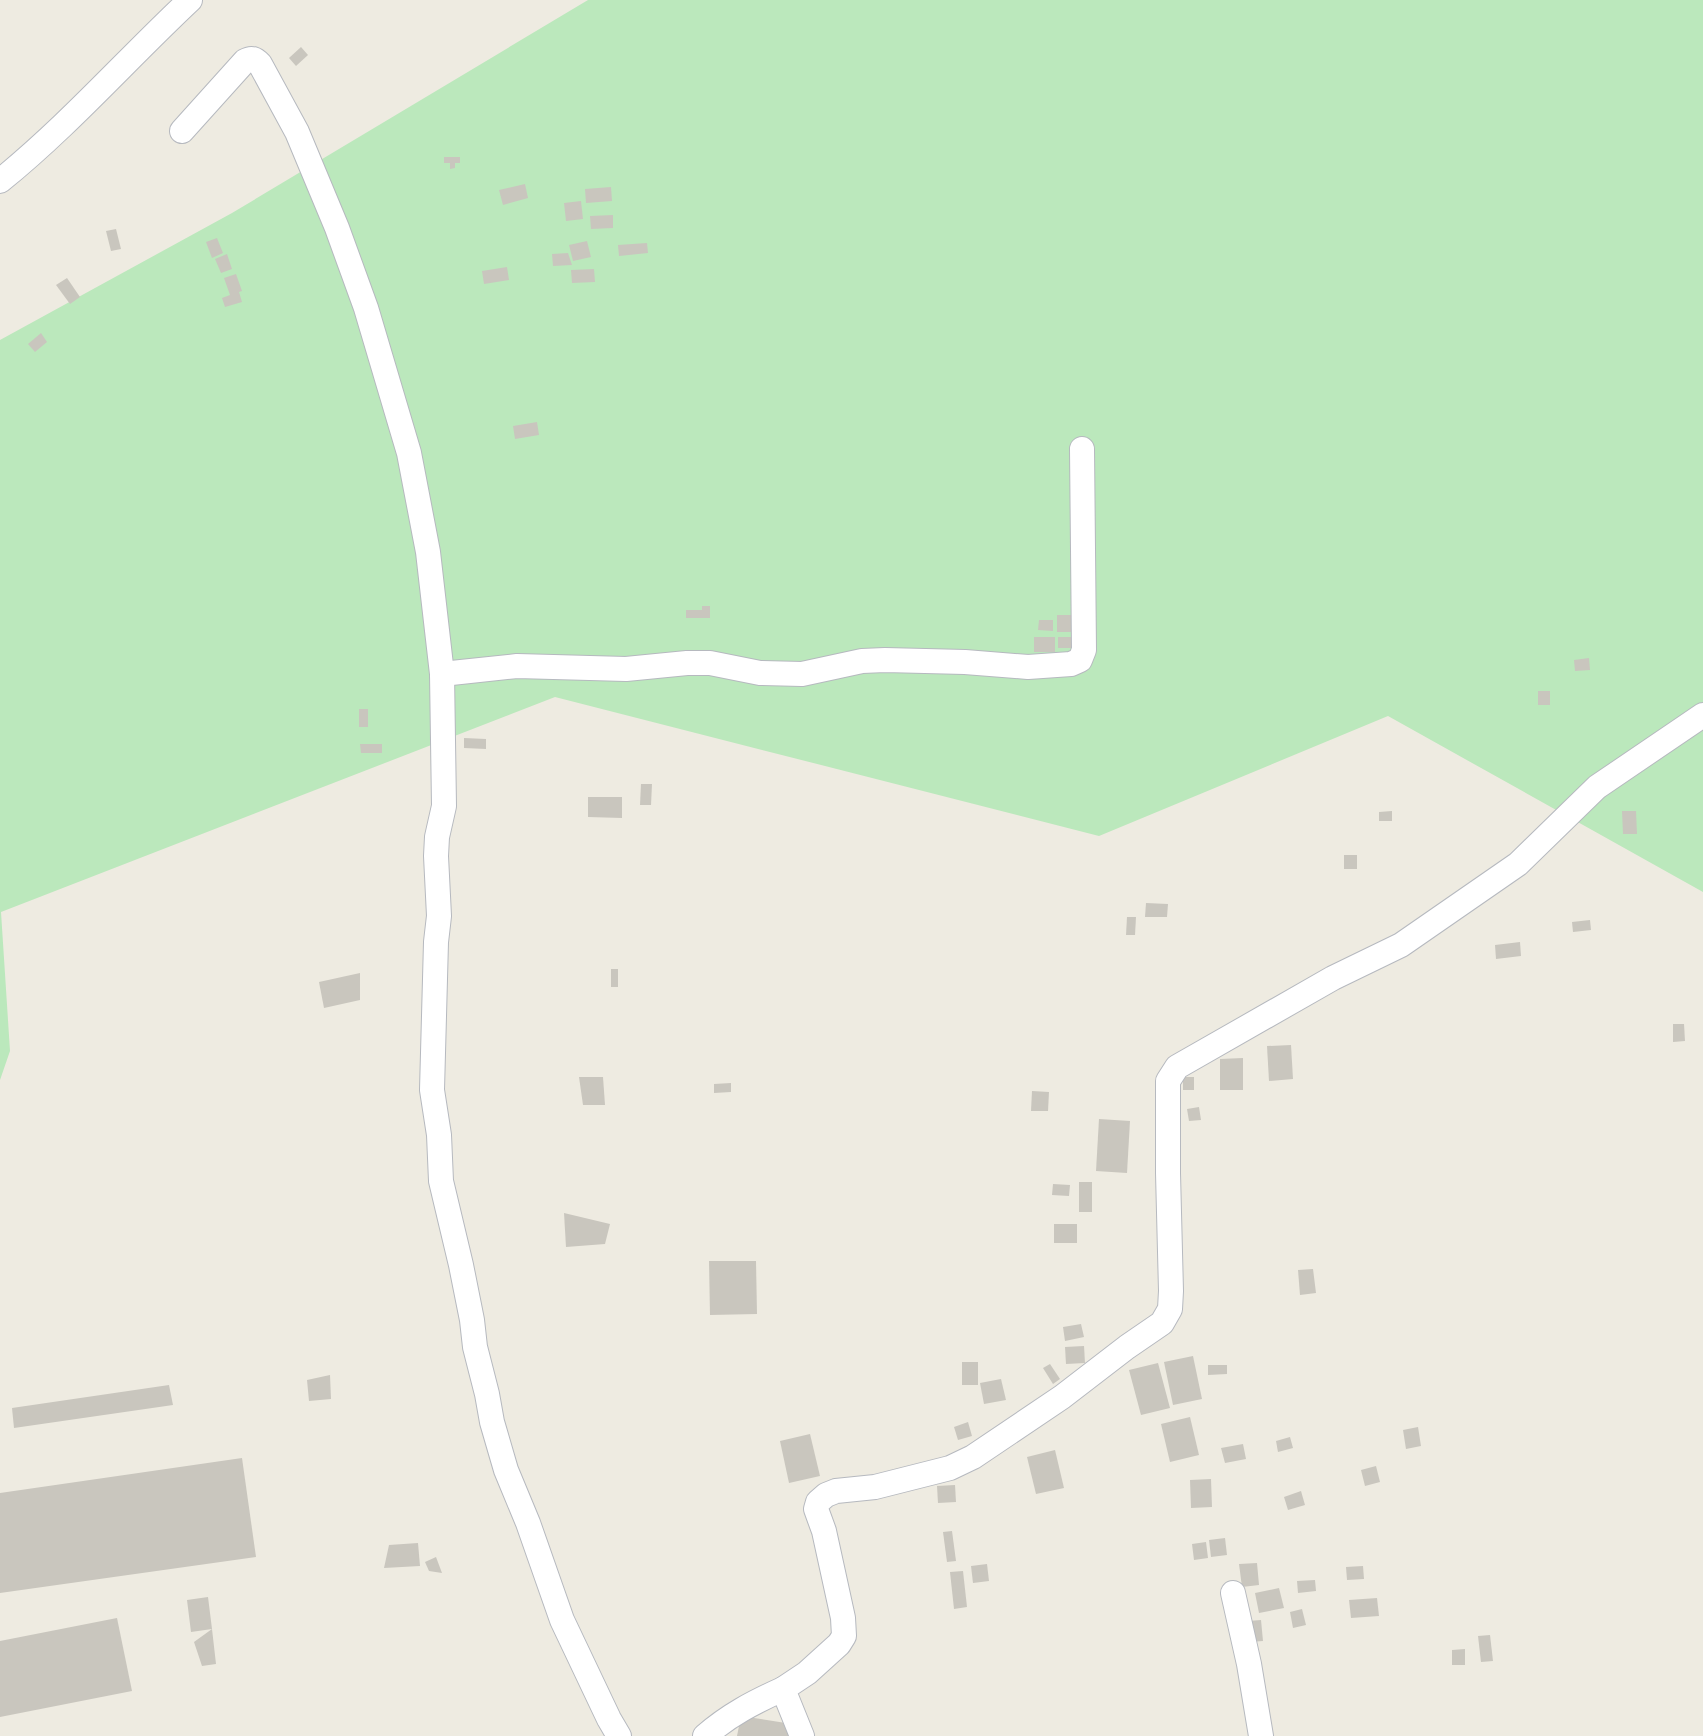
<svg xmlns="http://www.w3.org/2000/svg" width="1703" height="1736" font-family="Manrope,sans-serif">
  <style>
    .green { fill: #bbe8bc }
    .building { fill: #c9c6be }
    .lines { fill: none; stroke-linecap: round; stroke-linejoin: round }
    .minor-casing { stroke: #b6b9bf; stroke-width: 26 }
    .minor { stroke: #fff; stroke-width: 24 }
  </style>
  <rect width="100%" height="100%" fill="#eeebe1"/>
  <polygon class="green" points="588,0 1703,0 1703,892 1388,716 1099,836 555,697 1,912 10,1051 0,1080 0,340 232,213"/>
  <g class="building">
    <polygon points="301,47 308,55 296,66 289,58"/>
    <polygon points="444,157 460,157 460,163 455,163 455,168 450,169 450,163 444,163"/>
    <polygon points="525,184 528,198 503,205 499,190"/>
    <polygon points="611,187 612,201 586,203 585,189"/>
    <polygon points="581,201 583,219 566,221 564,203"/>
    <polygon points="613,215 613,228 591,229 590,216"/>
    <polygon points="116,229 121,249 111,251 106,231"/>
    <polygon points="217,238 223,253 212,258 206,242"/>
    <polygon points="587,241 591,257 573,261 569,245"/>
    <polygon points="647,243 648,253 619,256 618,245"/>
    <polygon points="568,253 572,265 553,266 552,254"/>
    <polygon points="227,254 232,269 221,273 215,259"/>
    <polygon points="507,267 509,280 484,284 482,271"/>
    <polygon points="594,269 595,282 572,283 571,270"/>
    <polygon points="236,274 242,291 239,292 242,302 225,307 222,298 230,295 224,278"/>
    <polygon points="67,278 80,297 70,304 56,285"/>
    <polygon points="41,333 47,342 35,352 28,344"/>
    <polygon points="537,422 539,435 515,439 513,426"/>
    <polygon points="702,606 710,606 710,618 686,618 686,610 702,610"/>
    <polygon points="1057,615 1079,615 1080,632 1057,632"/>
    <polygon points="1039,620 1053,620 1053,631 1038,630"/>
    <rect x="1034" y="637" width="21" height="15"/>
    <polygon points="1058,637 1078,637 1077,648 1058,648"/>
    <polygon points="1589,658 1590,670 1575,671 1574,660"/>
    <rect x="1538" y="691" width="12" height="14"/>
    <rect x="359" y="709" width="9" height="18"/>
    <polygon points="464,738 486,739 486,749 464,748"/>
    <polygon points="360,744 382,744 382,753 361,753"/>
    <polygon points="641,784 652,784 651,805 640,805"/>
    <polygon points="588,797 622,797 622,818 588,817"/>
    <polygon points="1392,811 1392,821 1379,821 1379,812"/>
    <polygon points="1622,811 1636,811 1637,834 1623,834"/>
    <rect x="1344" y="855" width="13" height="14"/>
    <polygon points="1146,903 1168,904 1167,917 1145,917"/>
    <polygon points="1127,917 1136,917 1135,935 1126,935"/>
    <polygon points="1590,920 1591,930 1573,932 1572,922"/>
    <polygon points="1520,942 1521,956 1496,959 1495,945"/>
    <rect x="611" y="969" width="7" height="18"/>
    <polygon points="360,973 360,1000 324,1008 319,982"/>
    <polygon points="1673,1024 1684,1024 1685,1041 1673,1042"/>
    <polygon points="1291,1045 1293,1079 1269,1081 1267,1046"/>
    <polygon points="1243,1058 1243,1090 1220,1090 1220,1059"/>
    <polygon points="579,1077 603,1077 605,1105 583,1105"/>
    <rect x="1183" y="1077" width="11" height="13"/>
    <polygon points="731,1083 731,1092 714,1093 714,1084"/>
    <polygon points="1032,1091 1049,1092 1048,1111 1031,1111"/>
    <polygon points="1199,1107 1201,1120 1189,1121 1187,1109"/>
    <polygon points="1099,1119 1130,1121 1127,1173 1096,1171"/>
    <rect x="1079" y="1182" width="13" height="30"/>
    <polygon points="1053,1184 1070,1185 1069,1196 1052,1195"/>
    <polygon points="564,1213 610,1224 605,1244 566,1247"/>
    <rect x="1054" y="1224" width="23" height="19"/>
    <polygon points="709,1261 756,1261 757,1314 710,1315"/>
    <polygon points="1313,1269 1316,1293 1300,1295 1298,1270"/>
    <polygon points="1081,1324 1084,1337 1065,1341 1063,1327"/>
    <polygon points="1084,1346 1085,1363 1066,1364 1065,1347"/>
    <polygon points="1193,1356 1202,1399 1173,1405 1164,1362"/>
    <rect x="962" y="1362" width="16" height="23"/>
    <polygon points="1158,1363 1170,1408 1141,1415 1129,1370"/>
    <polygon points="1050,1364 1060,1379 1053,1384 1043,1368"/>
    <polygon points="1208,1365 1227,1365 1227,1374 1208,1375"/>
    <polygon points="330,1375 331,1399 309,1401 307,1380"/>
    <polygon points="1001,1379 1006,1400 984,1404 980,1383"/>
    <polygon points="169,1385 173,1405 14,1428 12,1408"/>
    <polygon points="1190,1417 1199,1455 1170,1462 1161,1424"/>
    <polygon points="968,1422 972,1436 958,1440 954,1427"/>
    <polygon points="1418,1427 1421,1446 1406,1449 1403,1430"/>
    <polygon points="810,1434 820,1476 789,1483 780,1441"/>
    <polygon points="1290,1437 1293,1448 1278,1452 1276,1441"/>
    <polygon points="1243,1444 1246,1459 1225,1463 1221,1448"/>
    <polygon points="1055,1450 1064,1488 1036,1494 1027,1457"/>
    <polygon points="242,1458 256,1557 0,1593 0,1493"/>
    <polygon points="1376,1466 1380,1482 1365,1486 1361,1470"/>
    <polygon points="1211,1479 1212,1507 1191,1508 1190,1480"/>
    <polygon points="955,1485 956,1502 938,1503 937,1486"/>
    <polygon points="1301,1491 1305,1505 1288,1510 1284,1497"/>
    <polygon points="952,1531 956,1561 947,1562 943,1532"/>
    <polygon points="1225,1538 1227,1555 1211,1557 1209,1540"/>
    <polygon points="1206,1542 1208,1558 1194,1560 1192,1544"/>
    <polygon points="418,1543 420,1566 384,1568 389,1545"/>
    <polygon points="436,1557 442,1573 429,1571 425,1562"/>
    <polygon points="1257,1563 1259,1585 1242,1587 1239,1564"/>
    <polygon points="987,1564 989,1581 973,1583 971,1566"/>
    <polygon points="1363,1566 1364,1579 1347,1580 1346,1567"/>
    <polygon points="963,1571 967,1607 954,1609 950,1572"/>
    <polygon points="1315,1580 1316,1591 1298,1593 1297,1581"/>
    <polygon points="1279,1588 1284,1608 1259,1613 1255,1593"/>
    <polygon points="208,1597 212,1629 216,1664 202,1666 194,1642 212,1629 191,1632 187,1600"/>
    <polygon points="1377,1598 1379,1616 1351,1618 1349,1600"/>
    <polygon points="1302,1609 1306,1625 1293,1628 1290,1612"/>
    <polygon points="117,1618 132,1691 0,1717 0,1641"/>
    <polygon points="1261,1620 1263,1641 1250,1642 1248,1621"/>
    <polygon points="1490,1635 1493,1661 1481,1662 1478,1636"/>
    <polygon points="1465,1649 1465,1665 1452,1665 1452,1650"/>
    <polygon points="741,1716 792,1724 790,1736 737,1736"/>
  </g>
  <g class="lines">
    <defs>
      <g id="minor">
        <path d="M 182,131 L 245,61 C 252,57 255,59 260,64 L 297,132 L 337,228 L 366,308 L 409,453 L 428,552 L 442,674 L 444,806 L 437,837 L 436,856 L 439,916 L 436,942 L 432,1090 L 439,1135 L 441,1181 L 461,1265 L 472,1320 L 475,1347 L 487,1394 L 492,1422 L 506,1470 L 528,1523 L 562,1620 L 609,1719 L 619,1736"/>
        <path d="M 0,181 C 68,126 126,60 190,0"/>
        <polyline points="442,674 517,666 626,669 687,663 710,663 760,673 802,674 862,661 885,660 965,662 1028,667 1071,664 1080,660 1084,650 1082,449"/>
        <polyline points="1233,1593 1249,1664 1261,1736"/>
        <path d="M 705,1736 C 729,1715 754,1702 783,1689"/>
        <polyline points="802,1736 783,1689 807,1673 839,1644 844,1636 843,1618 824,1531 816,1509 818,1502 826,1495 836,1491 875,1487 950,1468 973,1457 1062,1397 1127,1347 1162,1323 1170,1309 1171,1291 1168,1173 1168,1081 1177,1067 1333,978 1401,945 1518,864 1597,787 1703,715"/>
      </g>
    </defs>
    <use href="#minor" class="minor-casing"/>
    <use href="#minor" class="minor"/>
  </g>
</svg>
